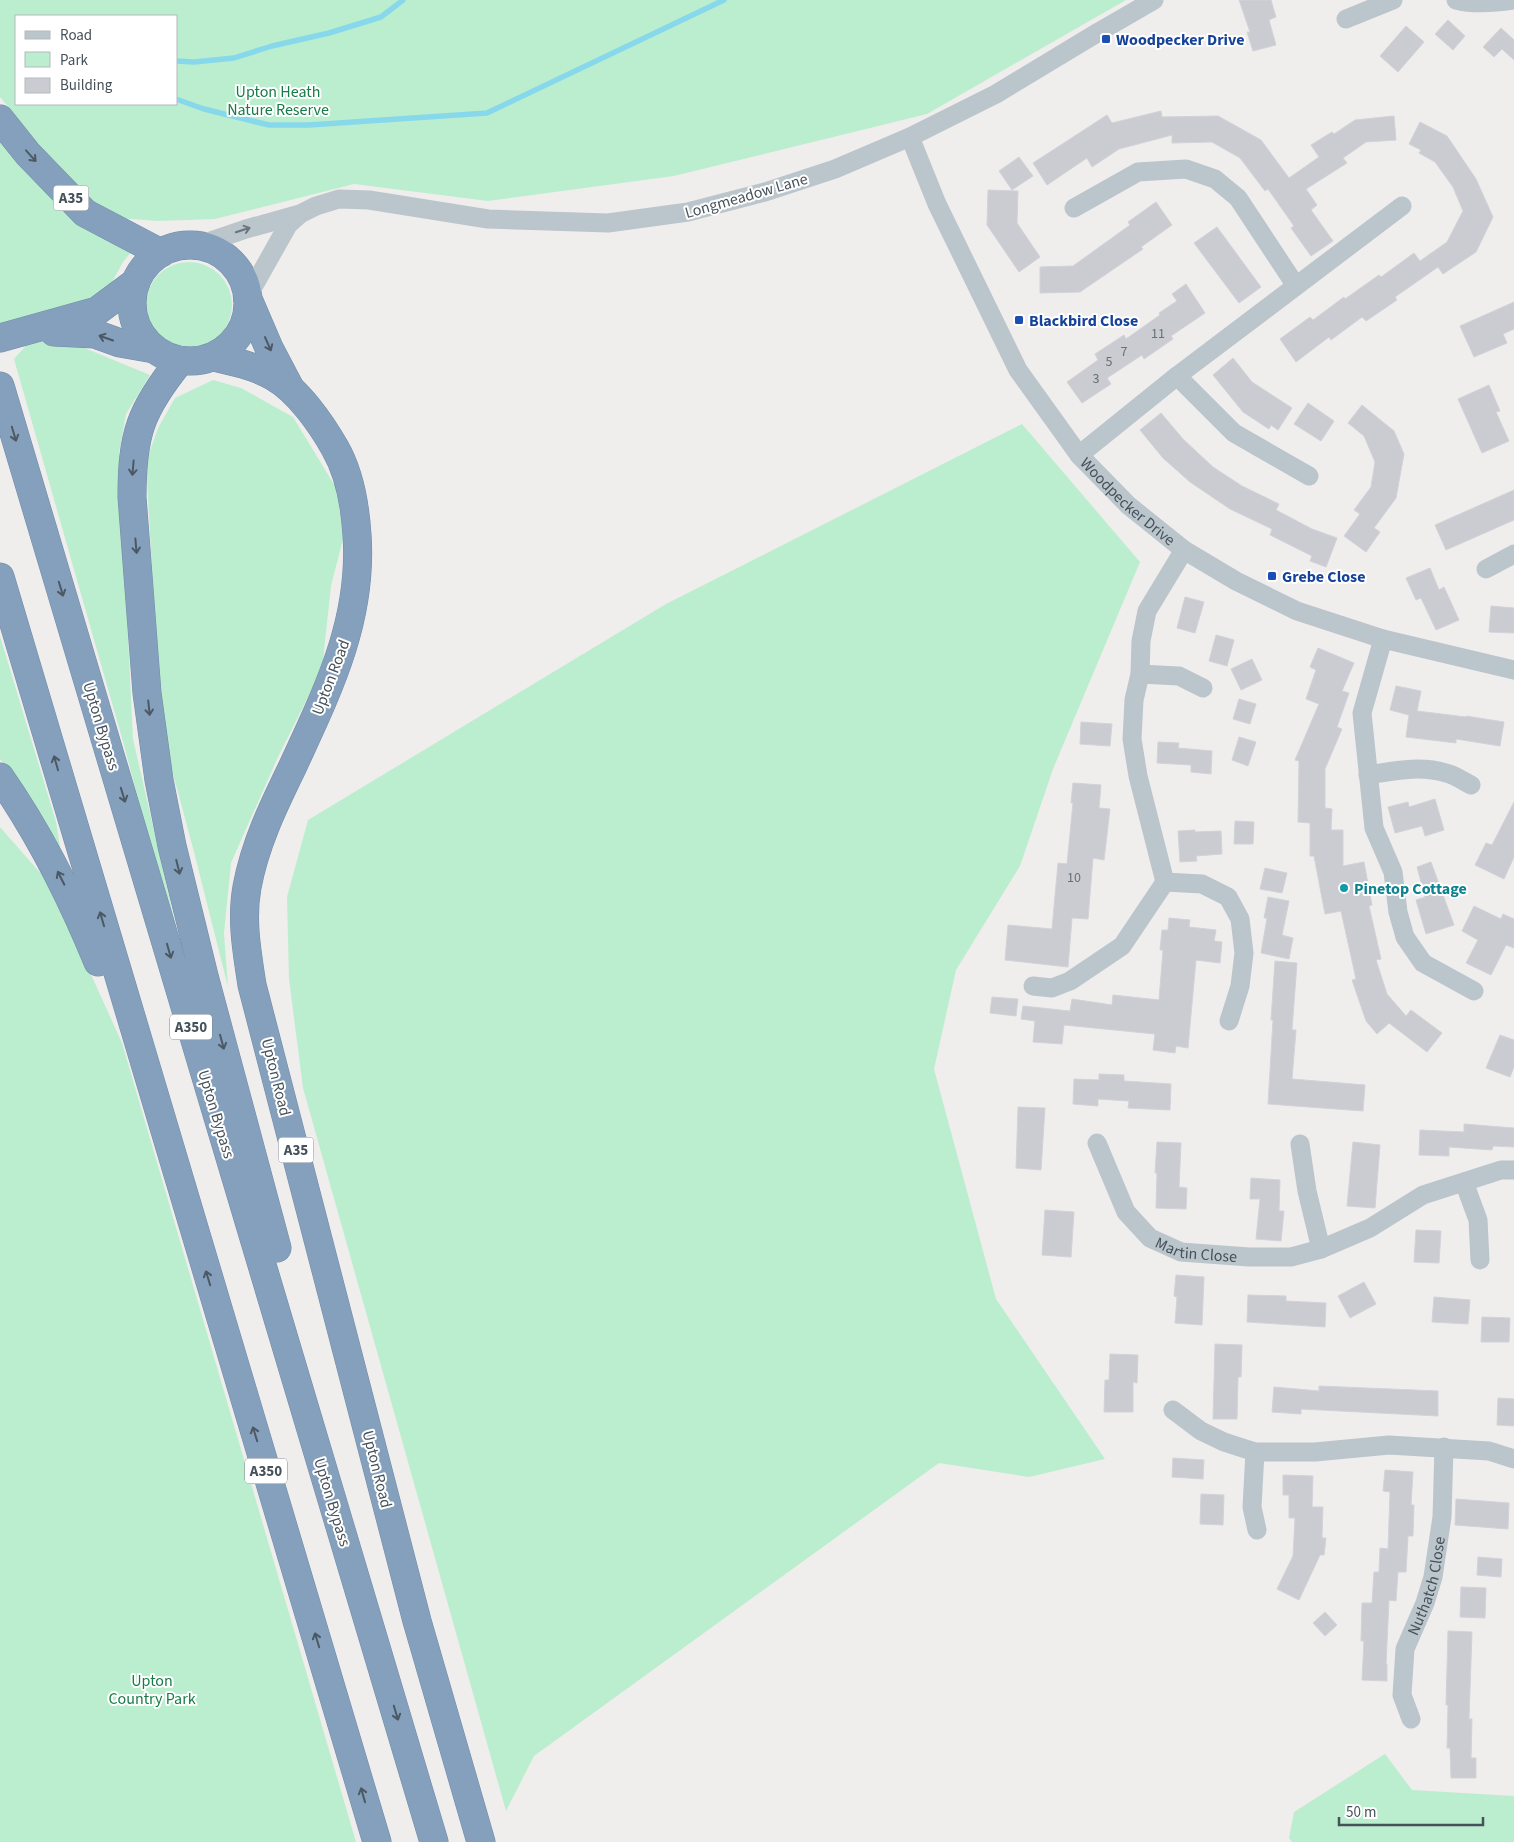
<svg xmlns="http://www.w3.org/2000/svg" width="1514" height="1842" font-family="'Source Sans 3',sans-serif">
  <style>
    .green { fill: #bbeece; fill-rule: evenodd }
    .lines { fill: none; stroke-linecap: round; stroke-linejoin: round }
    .stream { stroke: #88d8eb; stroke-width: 5.5 }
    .building { fill: #caccd2; stroke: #d1d3d9 }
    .highway-casing { stroke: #708ca8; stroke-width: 29 }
    .minor { stroke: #bbc5cc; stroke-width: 19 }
    .highway { stroke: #85a0bc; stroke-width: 28 }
    .oneway { stroke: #4c5964 }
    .oneway2 { stroke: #69747c }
    .transit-dot { fill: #1a4fb4; stroke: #fff; stroke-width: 2 }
    .culture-dot { fill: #0f9aa8; stroke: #fff; stroke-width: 2 }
    .labels { text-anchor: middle; stroke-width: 4; stroke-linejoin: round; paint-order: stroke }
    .number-label { font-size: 14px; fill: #677078 }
    .shield { fill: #fff; stroke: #7e858c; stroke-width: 1 }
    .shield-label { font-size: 15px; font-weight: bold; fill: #46515a }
    .transit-label { font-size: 16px; font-weight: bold; fill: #164399; stroke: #fff; text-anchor: start }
    .park-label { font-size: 16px; fill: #177b48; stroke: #fff }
    .street-label { font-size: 16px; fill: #46515a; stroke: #fff }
    .culture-label { font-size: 16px; font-weight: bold; fill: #0d838f; stroke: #fff; text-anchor: start }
  </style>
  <rect width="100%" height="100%" fill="#f0eded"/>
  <g class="green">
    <path d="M 0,0 L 1126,0 L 927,114 L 674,176 L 488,201 L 354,184 L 215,219 L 157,221 L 119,218 L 81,195 L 0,97 ZM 16,16 L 176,16 L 176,104 L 16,104 Z"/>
    <polygon points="0,133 131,252 123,262 110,286 98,298 0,325"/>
    <circle cx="189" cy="305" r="43"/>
    <polygon points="31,340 70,342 150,375 126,414 119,453 133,739 176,927 171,924 124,745 14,359"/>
    <polygon points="213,380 241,388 293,417 335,486 344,535 331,586 322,669 278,757 231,863 224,933 228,987 193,848 166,748 155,622 146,462 158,428 175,398"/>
    <polygon points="1022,424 1140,562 1053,769 1020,866 956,970 934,1069 996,1299 1105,1459 1029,1477 939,1463 534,1756 506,1811 303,1088 289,979 287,897 308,820 666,604"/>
    <polygon points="0,636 56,822 61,852 24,790 0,759"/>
    <polygon points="0,827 50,884 122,1043 356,1842 0,1842"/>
    <polygon points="1385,1754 1412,1790 1514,1796 1514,1842 1292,1842 1289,1838 1294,1812"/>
  </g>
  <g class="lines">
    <g class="stream">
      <polyline points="176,61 194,62 234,58 272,46 329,33 381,17 403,0"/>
      <polyline points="176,99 204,109 269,125 309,125 487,113 724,0"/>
    </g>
  </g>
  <g class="building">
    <polygon points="1239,0 1271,0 1276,17 1269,20 1276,45 1253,51 1247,32 1250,32"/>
    <polygon points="1448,20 1465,36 1453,50 1435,34"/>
    <polygon points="1406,26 1424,42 1398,72 1380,56"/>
    <polygon points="1501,28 1514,40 1514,60 1502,49 1494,57 1483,47"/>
    <polygon points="1161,111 1162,117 1218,116 1261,140 1289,178 1319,157 1311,145 1332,132 1334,134 1355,120 1394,116 1396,140 1366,142 1343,158 1347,163 1306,189 1317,205 1311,210 1333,241 1311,256 1291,228 1294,226 1268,189 1265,191 1240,158 1212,142 1172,143 1172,135 1119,149 1092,167 1087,158 1047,185 1033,163 1107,115 1112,123"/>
    <polygon points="1420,122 1447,136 1476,179 1493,217 1476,252 1443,274 1438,267 1395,297 1397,300 1366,321 1362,317 1331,340 1329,337 1296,362 1280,339 1310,317 1313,320 1344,297 1345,299 1379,275 1381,277 1414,253 1420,261 1447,242 1463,211 1453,187 1435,162 1419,153 1421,150 1409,144"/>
    <polygon points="1019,157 1033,176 1012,190 999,171"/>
    <polygon points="988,190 1018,191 1017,223 1040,257 1019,272 987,225"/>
    <polygon points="1156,202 1172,225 1141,247 1143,249 1080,292 1040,293 1040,267 1073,266 1130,225 1128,222"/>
    <polygon points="1217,227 1261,287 1239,303 1194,243"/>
    <polygon points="1186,284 1205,313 1171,336 1173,339 1144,359 1142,355 1107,378 1111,384 1082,403 1067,382 1098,360 1095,354 1124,335 1126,339 1160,315 1159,313 1177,301 1172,294"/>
    <polygon points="1514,302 1514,329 1503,334 1507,343 1474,357 1460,326"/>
    <polygon points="1233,358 1252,382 1292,408 1278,430 1271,425 1269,429 1243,412 1213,375"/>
    <polygon points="1489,385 1500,411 1496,412 1509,441 1482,453 1458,399"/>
    <polygon points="1308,403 1334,421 1321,441 1294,424"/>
    <polygon points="1362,405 1394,431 1404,454 1396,498 1374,528 1380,532 1366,552 1344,536 1360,514 1354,510 1371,487 1375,462 1364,436 1348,423"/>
    <polygon points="1161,413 1183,439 1213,467 1242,486 1279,504 1276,510 1312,529 1337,538 1326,567 1310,561 1312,556 1270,535 1272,529 1230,509 1190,482 1163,458 1140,430"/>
    <polygon points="1514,490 1514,520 1446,550 1435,525"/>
    <polygon points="1430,568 1439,590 1444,587 1459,620 1436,630 1421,598 1416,600 1406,578"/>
    <polygon points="1185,597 1204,602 1195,633 1177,628"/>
    <polygon points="1491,606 1514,608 1514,633 1489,632"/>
    <polygon points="1216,635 1234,640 1227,666 1209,661"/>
    <polygon points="1318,648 1354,663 1342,691 1349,693 1337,727 1342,729 1325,769 1325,808 1332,809 1331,830 1343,830 1343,866 1364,862 1372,905 1369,906 1381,959 1376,960 1387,994 1406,1016 1411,1010 1442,1033 1427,1052 1389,1023 1377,1034 1366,1021 1352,980 1356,979 1341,911 1325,914 1314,856 1310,856 1310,823 1298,822 1299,761 1295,760 1319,704 1306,699 1316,670 1310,667"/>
    <polygon points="1252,659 1262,680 1241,690 1231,669"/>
    <polygon points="1396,686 1421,691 1417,711 1466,717 1466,716 1504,722 1500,746 1456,739 1456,743 1406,737 1409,715 1390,710"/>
    <polygon points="1239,699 1256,704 1250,724 1233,719"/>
    <polygon points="1081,722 1112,724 1110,746 1080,744"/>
    <polygon points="1239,737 1256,742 1248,766 1232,760"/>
    <polygon points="1158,742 1179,743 1178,748 1212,751 1211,774 1191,772 1191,765 1157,763"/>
    <polygon points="1073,783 1101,785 1099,808 1110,809 1104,860 1093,858 1088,919 1072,918 1068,967 1005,960 1008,925 1052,929 1058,863 1067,864 1073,803 1071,803"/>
    <polygon points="1435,799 1444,830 1425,836 1422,826 1395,833 1388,807 1408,802 1409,807"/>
    <polygon points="1514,802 1514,857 1504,879 1475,865 1486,843 1492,845"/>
    <polygon points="1235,821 1254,822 1253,844 1234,844"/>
    <polygon points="1195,830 1195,832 1221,831 1222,854 1196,856 1197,861 1180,862 1178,831"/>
    <polygon points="1431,862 1454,925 1426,934 1416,900 1425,897 1417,867"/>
    <polygon points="1265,868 1287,873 1282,893 1260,889"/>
    <polygon points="1268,897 1289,901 1282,935 1293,938 1289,959 1261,953 1267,918 1264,918"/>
    <polygon points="1474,906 1501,919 1503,914 1514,919 1514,948 1506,945 1491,975 1466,963 1478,940 1462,931"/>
    <polygon points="1169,918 1190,920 1189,927 1216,930 1214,941 1222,942 1220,963 1196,960 1188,1048 1176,1046 1175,1053 1153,1050 1155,1034 1064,1025 1062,1044 1033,1042 1035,1021 1021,1019 1023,1006 1070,1011 1072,999 1112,1005 1113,995 1159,1000 1163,950 1160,950 1162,930 1168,930"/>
    <polygon points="1275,961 1297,963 1292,1030 1296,1030 1292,1079 1365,1085 1363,1111 1268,1104 1273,1020 1271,1020"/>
    <polygon points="992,997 1018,999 1016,1016 990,1013"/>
    <polygon points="1500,1035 1514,1040 1514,1067 1510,1077 1486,1068"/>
    <polygon points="1099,1074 1124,1075 1124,1081 1171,1084 1170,1110 1128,1108 1129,1101 1098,1099 1098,1106 1073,1104 1074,1079 1099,1080"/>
    <polygon points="1018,1107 1045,1108 1041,1170 1016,1168"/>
    <polygon points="1464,1124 1514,1128 1514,1147 1493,1146 1492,1150 1449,1147 1449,1156 1419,1155 1420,1130 1464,1132"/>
    <polygon points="1157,1142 1181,1143 1179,1187 1187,1188 1186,1209 1156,1208 1157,1173 1155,1173"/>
    <polygon points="1353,1142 1380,1145 1375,1208 1347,1206"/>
    <polygon points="1251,1178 1280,1180 1279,1211 1284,1211 1281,1241 1256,1239 1260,1199 1250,1199"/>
    <polygon points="1045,1210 1074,1212 1071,1257 1042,1255"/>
    <polygon points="1416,1230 1441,1231 1439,1263 1414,1262"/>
    <polygon points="1176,1275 1204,1277 1202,1325 1175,1323 1177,1297 1174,1296"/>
    <polygon points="1364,1282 1376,1304 1350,1318 1338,1296"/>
    <polygon points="1248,1295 1286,1296 1286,1301 1326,1303 1325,1327 1247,1322"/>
    <polygon points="1434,1297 1470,1300 1468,1324 1432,1322"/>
    <polygon points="1482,1317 1510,1318 1509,1342 1481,1342"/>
    <polygon points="1215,1344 1242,1345 1241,1377 1238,1377 1237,1419 1213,1419"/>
    <polygon points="1110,1354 1138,1355 1137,1383 1133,1382 1133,1412 1104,1412 1105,1380 1109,1380"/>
    <polygon points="1319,1386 1438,1391 1438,1416 1301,1409 1301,1414 1272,1412 1274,1387 1319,1391"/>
    <polygon points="1498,1398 1514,1399 1514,1426 1497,1425"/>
    <polygon points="1173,1458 1204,1460 1203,1479 1172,1477"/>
    <polygon points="1385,1470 1413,1472 1411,1505 1414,1505 1413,1536 1408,1536 1406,1572 1398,1572 1396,1601 1389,1600 1386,1664 1387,1664 1387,1681 1362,1680 1364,1641 1361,1641 1362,1603 1372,1603 1374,1572 1379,1572 1380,1548 1388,1549 1390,1492 1383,1491"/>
    <polygon points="1283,1475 1313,1476 1312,1507 1323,1507 1322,1538 1326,1538 1324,1555 1320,1555 1299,1600 1277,1589 1293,1556 1295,1518 1289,1518 1289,1495 1283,1495"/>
    <polygon points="1201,1494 1224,1495 1223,1525 1200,1524"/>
    <polygon points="1456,1499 1509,1503 1508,1529 1455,1525"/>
    <polygon points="1478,1557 1502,1559 1501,1577 1477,1575"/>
    <polygon points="1461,1587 1486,1588 1485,1618 1460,1617"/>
    <polygon points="1325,1612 1337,1625 1325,1636 1313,1623"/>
    <polygon points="1448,1631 1472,1632 1469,1719 1472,1719 1471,1758 1476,1758 1476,1778 1451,1778 1450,1748 1447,1748 1448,1705 1446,1705"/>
  </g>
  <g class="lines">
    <defs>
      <g id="highway">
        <polyline points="0,119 28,154 85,213 161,253"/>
        <circle cx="190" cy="303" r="58"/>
        <polyline points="248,299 269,348 290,388"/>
        <polyline points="54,332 95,334 120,343 154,349"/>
        <polyline points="0,338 97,311 136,282"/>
        <path d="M 213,357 C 234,362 256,366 274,377 C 298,390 322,425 335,448 C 350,474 355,504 357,535 C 363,621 327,692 292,768 C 273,807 255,844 247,887 C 241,920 247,952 252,985 L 417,1621 L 481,1842"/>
        <path d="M 180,361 C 140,410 132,435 132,497 L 147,693 L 159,780 L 172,846 L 204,976 L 277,1248"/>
        <polyline points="0,386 434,1842"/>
        <polyline points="0,577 377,1842"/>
        <path d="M 0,777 C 41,836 71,896 98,962"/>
      </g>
    </defs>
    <use href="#highway" class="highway-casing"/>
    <g class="minor">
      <path d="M 1456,0 C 1475,5 1495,3 1514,0"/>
      <polyline points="1346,19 1393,0"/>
      <path id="s1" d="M 910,137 L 937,204 L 1018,370 L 1079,455 L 1128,505 L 1184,550 L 1236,581 L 1297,611 L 1383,639 L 1514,670"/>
      <polyline points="1074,208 1138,172 1186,169 1215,179 1238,198 1296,286"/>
      <polyline points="196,246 246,229 300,214 316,206 339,199 369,200 488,219 608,223 688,212 765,192 835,169 910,137 996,94 1097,33 1154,0"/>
      <polyline points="248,296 288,225 300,214"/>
      <polyline points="1177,376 1234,433 1309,476"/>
      <polyline points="1079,455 1177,376 1402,206"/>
      <polyline points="1184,550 1147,611 1141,641 1140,674 1134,700 1132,739 1138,776 1165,882 1202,884 1228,897 1240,919 1244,953 1240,986 1229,1021"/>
      <polyline points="1486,569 1514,554"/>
      <polyline points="1383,639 1362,713 1374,828 1393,872 1398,912 1405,937 1423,963 1474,991"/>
      <polyline points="1140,674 1179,676 1203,688"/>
      <path d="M 1368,775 C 1394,771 1420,765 1446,773 C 1455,775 1463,781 1471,785"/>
      <polyline points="1033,986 1052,988 1070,981 1122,946 1165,882"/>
      <path id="s2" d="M 1097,1143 L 1126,1212 L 1150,1238 L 1181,1252 L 1249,1257 L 1291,1257 L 1321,1249 L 1370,1228 L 1423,1195 L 1501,1170 L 1514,1170"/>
      <polyline points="1300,1144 1307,1191 1321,1249"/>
      <polyline points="1464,1182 1478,1220 1480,1260"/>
      <polyline points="1173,1410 1201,1431 1224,1442 1255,1452 1315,1452 1389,1445 1489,1451 1514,1459"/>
      <polyline points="1255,1452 1252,1507 1257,1530"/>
      <path id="s3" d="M 1411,1719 L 1402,1695 L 1405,1649 L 1425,1603 L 1433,1577 L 1442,1517 L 1444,1447"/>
    </g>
    <use href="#highway" class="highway"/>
  </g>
  <defs><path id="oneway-shaft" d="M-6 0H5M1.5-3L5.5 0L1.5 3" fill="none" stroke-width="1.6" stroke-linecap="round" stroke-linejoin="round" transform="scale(1.25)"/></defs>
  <g class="oneway">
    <use href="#oneway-shaft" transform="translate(31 156) rotate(48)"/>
    <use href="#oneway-shaft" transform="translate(106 338) rotate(-161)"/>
    <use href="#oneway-shaft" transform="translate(268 344) rotate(66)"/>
    <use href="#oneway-shaft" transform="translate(14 434) rotate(73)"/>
    <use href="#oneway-shaft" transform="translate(133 468) rotate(95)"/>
    <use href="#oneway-shaft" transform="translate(136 546) rotate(85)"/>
    <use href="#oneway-shaft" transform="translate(61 589) rotate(73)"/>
    <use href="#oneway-shaft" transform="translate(149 708) rotate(84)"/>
    <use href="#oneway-shaft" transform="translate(56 763) rotate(-106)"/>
    <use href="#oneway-shaft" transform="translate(123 795) rotate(73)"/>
    <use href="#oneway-shaft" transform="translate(178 867) rotate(76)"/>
    <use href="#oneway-shaft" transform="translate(61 878) rotate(-117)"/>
    <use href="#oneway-shaft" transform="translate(102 919) rotate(-106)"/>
    <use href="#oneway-shaft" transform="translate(169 951) rotate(74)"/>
    <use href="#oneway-shaft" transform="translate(222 1042) rotate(75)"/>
    <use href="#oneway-shaft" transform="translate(208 1278) rotate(-107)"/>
    <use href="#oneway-shaft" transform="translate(255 1434) rotate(-107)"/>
    <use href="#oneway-shaft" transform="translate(317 1640) rotate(-107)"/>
    <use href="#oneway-shaft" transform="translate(396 1713) rotate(73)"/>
    <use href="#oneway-shaft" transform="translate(363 1795) rotate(-106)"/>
  </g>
  <use class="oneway2" href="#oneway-shaft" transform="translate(243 230) rotate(-18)"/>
  <g class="transit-dot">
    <rect x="1101" y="34" width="10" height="10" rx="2.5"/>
    <rect x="1014" y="315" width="10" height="10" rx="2.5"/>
    <rect x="1267" y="571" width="10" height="10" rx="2.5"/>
  </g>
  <circle class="culture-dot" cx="1344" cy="888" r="5"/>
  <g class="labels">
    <g class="number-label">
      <text x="1158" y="338">11</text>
      <text x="1124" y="356">7</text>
      <text x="1109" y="366">5</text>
      <text x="1096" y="383">3</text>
      <text x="1074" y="882">10</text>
    </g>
    <g class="shield">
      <rect x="53.5" y="185.5" width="35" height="25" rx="4"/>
      <rect x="170" y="1014.5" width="42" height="25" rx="4"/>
      <rect x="278.5" y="1137.5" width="35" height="25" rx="4"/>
      <rect x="245" y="1458.5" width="42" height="25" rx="4"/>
    </g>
    <g class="shield-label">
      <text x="71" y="203">A35</text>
      <text x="191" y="1032">A350</text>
      <text x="296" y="1155">A35</text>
      <text x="266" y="1476">A350</text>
    </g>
    <g class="transit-label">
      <text x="1116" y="45">Woodpecker Drive</text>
      <text x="1029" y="326">Blackbird Close</text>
      <text x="1282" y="582">Grebe Close</text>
    </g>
    <g class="park-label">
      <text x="278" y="97">Upton Heath<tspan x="278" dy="18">Nature Reserve</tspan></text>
      <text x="152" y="1686">Upton<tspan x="152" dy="18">Country Park</tspan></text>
    </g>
    <g class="street-label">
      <text transform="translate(746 195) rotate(-16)" y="6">Longmeadow Lane</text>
      <text dy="6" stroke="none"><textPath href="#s1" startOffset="429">Woodpecker Drive</textPath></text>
      <text transform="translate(330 677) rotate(-69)" y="6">Upton Road</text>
      <text transform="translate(102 726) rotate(73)" y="6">Upton Bypass</text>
      <text transform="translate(277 1077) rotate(76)" y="6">Upton Road</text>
      <text transform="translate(217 1114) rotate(73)" y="6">Upton Bypass</text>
      <text dy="6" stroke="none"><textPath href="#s2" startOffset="159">Martin Close</textPath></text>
      <text transform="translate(378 1469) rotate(76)" y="6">Upton Road</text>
      <text transform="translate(333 1502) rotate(73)" y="6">Upton Bypass</text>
      <text dy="6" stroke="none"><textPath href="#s3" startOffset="139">Nuthatch Close</textPath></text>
    </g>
    <g class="culture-label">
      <text x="1354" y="894">Pinetop Cottage</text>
    </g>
  </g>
  <rect x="15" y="15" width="162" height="90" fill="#ffffff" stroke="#b5b9bd"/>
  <rect x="25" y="31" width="25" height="8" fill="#bbc5cc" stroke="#b5b9bd"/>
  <text x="60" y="40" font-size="15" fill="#46515a">Road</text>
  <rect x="25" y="52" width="25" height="15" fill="#bbeece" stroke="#b5b9bd"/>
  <text x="60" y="65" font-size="15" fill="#46515a">Park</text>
  <rect x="25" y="78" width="25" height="15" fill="#caccd2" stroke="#b5b9bd"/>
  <text x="60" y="90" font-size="15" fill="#46515a">Building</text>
  <path d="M1339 1817v8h144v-8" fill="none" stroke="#46515a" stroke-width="2.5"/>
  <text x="1346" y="1817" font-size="15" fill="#46515a" stroke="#ffffff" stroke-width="4" paint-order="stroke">50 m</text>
</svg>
